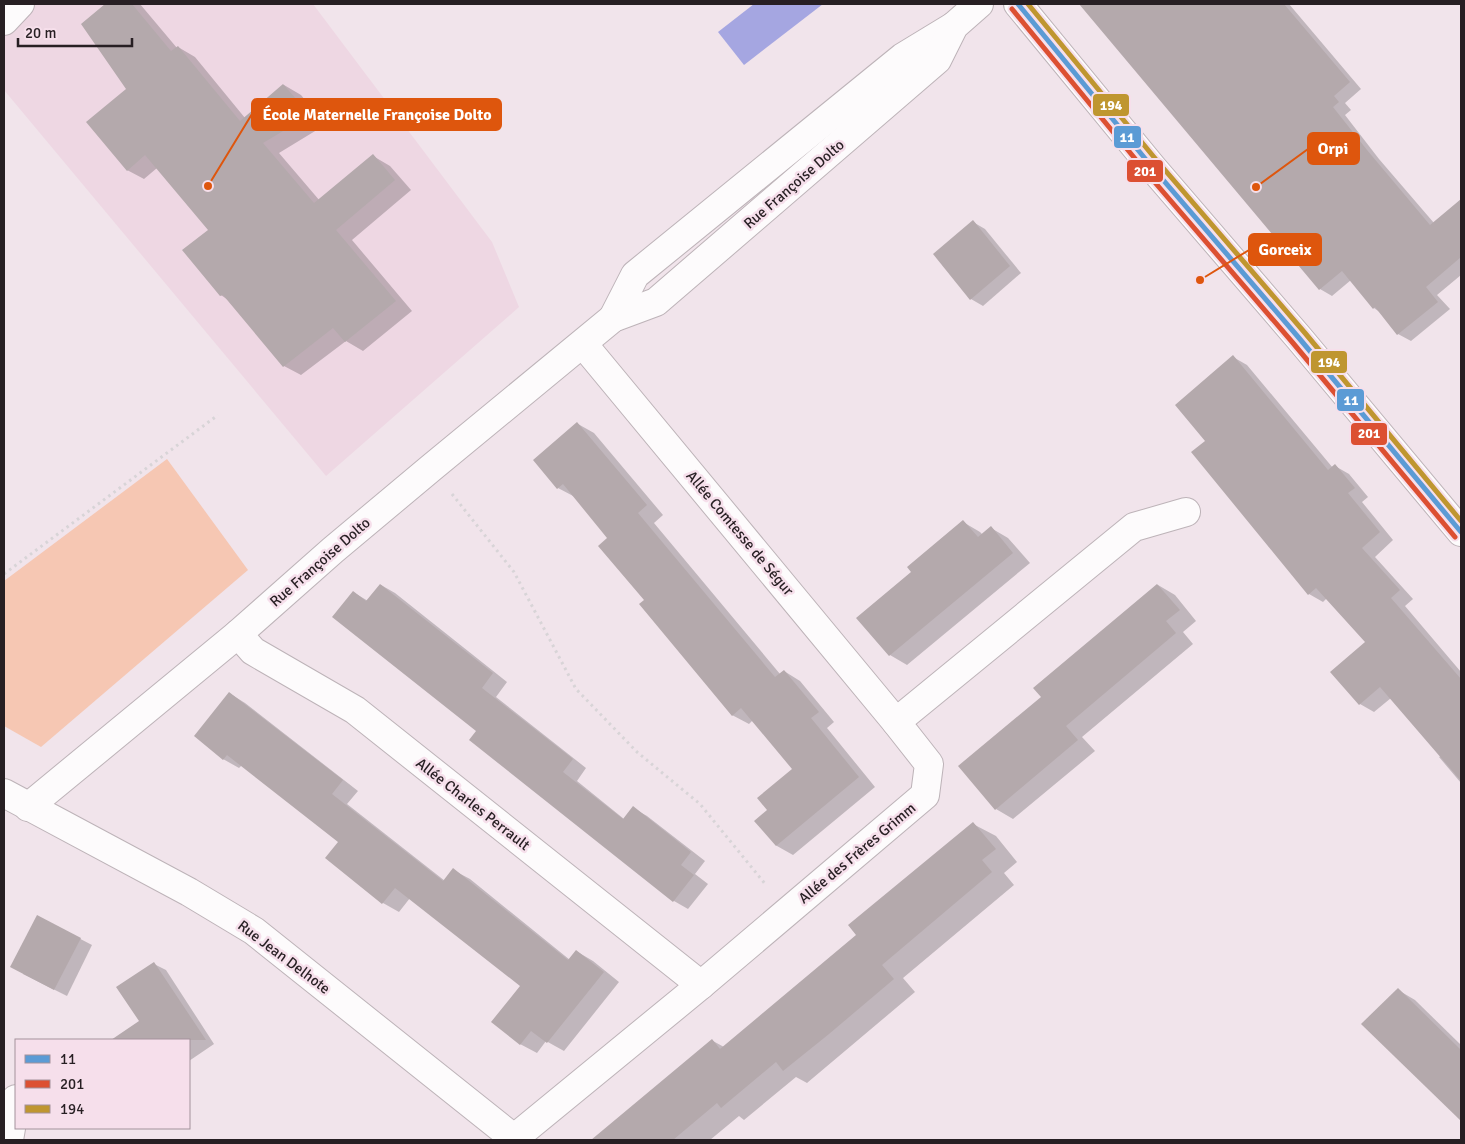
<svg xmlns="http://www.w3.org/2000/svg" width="1465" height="1144" font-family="Signika,sans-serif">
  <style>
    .built { fill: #eed7e3 }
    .green { fill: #f6c7b3 }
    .water { fill: #a5a6e1 }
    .shadow { fill: #0003 }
    .building { fill: #b4a9ac }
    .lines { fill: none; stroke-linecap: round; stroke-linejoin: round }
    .minor-casing { stroke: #bdb3b8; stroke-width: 30 }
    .primary-casing { stroke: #bdb3b8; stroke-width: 30 }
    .path { stroke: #d8d4d7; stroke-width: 3; stroke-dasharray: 2.5 4; stroke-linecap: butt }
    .minor { stroke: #fdfbfc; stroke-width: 28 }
    .primary { stroke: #fdfbfc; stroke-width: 28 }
    .bus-1-casing { stroke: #f6dfeb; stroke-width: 9 }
    .bus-2-casing { stroke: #f6dfeb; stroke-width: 9 }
    .bus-3-casing { stroke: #f6dfeb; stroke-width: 9 }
    .bus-1 { stroke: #5b9bd5; stroke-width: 5 }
    .bus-2 { stroke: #dc5032; stroke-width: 5 }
    .bus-3 { stroke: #bf9630; stroke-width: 5 }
    .labels { text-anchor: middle; stroke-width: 5; stroke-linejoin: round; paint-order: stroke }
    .street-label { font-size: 15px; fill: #271f23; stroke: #f6dfeb }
    .leader { fill: none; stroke: #de560d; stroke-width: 2 }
    .callout-dot { fill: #de560d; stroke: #f6dfeb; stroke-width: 2 }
    .callout { fill: #de560d; stroke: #de560d; stroke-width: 2 }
    .callout-label { font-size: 16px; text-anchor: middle; font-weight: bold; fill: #fff }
    .line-badge { stroke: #f6dfeb; stroke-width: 2 }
    .badge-label { font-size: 14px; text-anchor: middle; font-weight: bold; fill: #fff }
  </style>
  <rect width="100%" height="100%" fill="#f1e4eb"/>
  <polygon class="built" points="28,4 313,4 492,242 519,307 326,476 4,90 4,24"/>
  <polygon class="green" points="167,459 248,570 41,747 4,726 4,581"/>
  <polygon class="water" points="754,4 823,4 744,65 718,32"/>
  <g class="shadow">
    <polygon points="107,4 140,4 177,48 178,47 195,57 245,118 284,85 301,95 325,125 279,153 320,201 373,156 390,166 411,190 352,240 412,311 363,351 346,341 301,375 284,366 228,300 221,295 210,230 157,168 144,179 127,170 127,89 82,24"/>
    <polygon points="1080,4 1289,4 1361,89 1345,103 1351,110 1345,115 1379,159 1434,223 1452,209 1461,214 1461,275 1437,295 1450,309 1411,341 1398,334 1381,313 1374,308 1351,280 1332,296 1320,289"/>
    <polygon points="973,222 985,229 1021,273 983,306 971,299"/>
    <polygon points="1233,357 1247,365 1333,468 1335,466 1349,474 1368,497 1362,502 1393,540 1375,557 1413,599 1405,606 1461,672 1461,783 1439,757 1441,756 1391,698 1374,712 1360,704 1367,642 1327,598 1323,602 1309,594 1206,441"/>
    <polygon points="578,424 594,433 663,515 654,523 780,674 784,671 800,681 834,722 827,728 875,787 793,855 777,846 756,821 769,810 794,769 753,720 749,724 732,715 646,600 609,538 575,497 558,488"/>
    <polygon points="963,522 980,532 983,535 991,528 1008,538 1030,563 907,665 890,655 913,572"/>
    <polygon points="381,585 395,593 507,682 496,697 586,768 577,781 624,819 633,808 647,816 705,861 695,874 708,884 688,909 674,901 478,731 353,592 368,601"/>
    <polygon points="1158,585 1175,595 1196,621 1183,632 1193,644 1082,737 1095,751 1013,819 996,809 1042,697"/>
    <polygon points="229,693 245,703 358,791 347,804 445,881 453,870 470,879 570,960 576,951 593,961 619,982 564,1051 546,1041 537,1053 520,1044 522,986 410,898 399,912 383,903 339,842 242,765 239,768 223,759"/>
    <polygon points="973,824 996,836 1017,862 1004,873 1014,885 903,978 915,992 807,1083 796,1077 744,1120 739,1116 710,1140 610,1140 603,1132 713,1041 724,1047 858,935"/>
    <polygon points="38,917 92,945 67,996 23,974"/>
    <polygon points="154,964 166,970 214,1044 189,1061 189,1040 113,1040 141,1022"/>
    <polygon points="1398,990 1415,1000 1461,1045 1461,1120 1363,1024"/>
    <polygon points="73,1139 117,1140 73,1140"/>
  </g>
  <g class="building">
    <polygon points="105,4 132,4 171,51 178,46 240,121 283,84 310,115 263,143 314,203 373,154 395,180 336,230 396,301 345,342 333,328 283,367 223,295 220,296 182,250 208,230 145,155 127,171 86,122 126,89 81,24"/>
    <polygon points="1079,4 1284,4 1350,82 1334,96 1339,102 1333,107 1367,150 1430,225 1461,199 1461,257 1426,287 1438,302 1397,335 1375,307 1373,309 1342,271 1319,290"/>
    <polygon points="973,220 1010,266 970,300 933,254"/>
    <polygon points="1233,355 1328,470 1335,464 1355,488 1348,493 1380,532 1362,548 1400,590 1391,598 1461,679 1461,781 1380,687 1359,705 1330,672 1365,642 1316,588 1308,595 1191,452 1205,441 1175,405"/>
    <polygon points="577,422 647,505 638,513 775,677 784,670 819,712 811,718 859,777 776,846 754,821 767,810 757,798 792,769 741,708 732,716 639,604 644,600 598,546 607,538 563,484 557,489 533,460"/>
    <polygon points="963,520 978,537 991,526 1013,553 889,656 856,618 911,572 907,567"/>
    <polygon points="380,584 493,673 482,688 573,759 563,772 623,819 633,806 691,852 681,865 694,875 673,902 469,740 476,731 332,617 353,591 366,601"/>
    <polygon points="1157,584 1180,610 1166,621 1176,633 1066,726 1078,740 995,810 958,766 1041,697 1033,688"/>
    <polygon points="229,692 343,780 332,794 443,881 453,868 568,960 576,950 604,972 547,1043 531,1031 520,1045 491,1022 520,986 395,888 382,904 325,858 338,842 227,755 223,760 194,736"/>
    <polygon points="973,822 996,849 982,860 992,872 882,965 894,979 829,1034 783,1071 776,1062 721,1108 717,1103 673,1140 591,1140 712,1039 720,1049 856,935 848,925"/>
    <polygon points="37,915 81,938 54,990 10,967"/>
    <polygon points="154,962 206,1040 111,1040 139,1021 116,987"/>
    <polygon points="1398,988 1461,1050 1461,1121 1361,1024"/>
  </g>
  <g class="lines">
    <defs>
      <g id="minor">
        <polyline points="4,21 20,4"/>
        <polyline points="613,318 635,275 903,57 954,26"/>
        <polyline points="583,344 896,722"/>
        <polyline points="238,634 253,651 355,710 701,985"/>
        <polyline points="4,793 189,892 254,931 516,1140"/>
        <polyline points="28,807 238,634 333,550 431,468 613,318 656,302 937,60 954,26 979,4"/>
        <polyline points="9,1140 16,1099"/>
        <polyline points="512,1140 701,985 925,795 929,764 896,722 1134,527 1186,512"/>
      </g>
      <polyline id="primary" points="1018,4 1152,167 1299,338 1461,532"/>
    </defs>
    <use href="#minor" class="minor-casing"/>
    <use href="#primary" class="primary-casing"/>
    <g class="path">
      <polyline points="452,494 514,572 576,689 637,752 700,804 766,885"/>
      <polyline points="4,574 218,415"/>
    </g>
    <use href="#minor" class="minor"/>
    <use href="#primary" class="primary"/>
    <defs>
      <polyline id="bus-1" points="1018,4 1152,167 1299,338 1461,532"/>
      <polyline id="bus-2" points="1012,9 1146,172 1293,343 1455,537"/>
      <polyline id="bus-3" points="1028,4 1158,162 1305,333 1461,521"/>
    </defs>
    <use href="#bus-1" class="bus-1-casing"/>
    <use href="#bus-2" class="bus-2-casing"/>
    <use href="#bus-3" class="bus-3-casing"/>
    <use href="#bus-1" class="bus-1"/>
    <use href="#bus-2" class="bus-2"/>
    <use href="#bus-3" class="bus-3"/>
  </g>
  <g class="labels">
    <g class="street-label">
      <text transform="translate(794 184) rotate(-41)" y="5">Rue Françoise Dolto</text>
      <text transform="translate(740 533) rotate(50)" y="5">Allée Comtesse de Ségur</text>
      <text transform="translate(320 562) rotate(-41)" y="5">Rue Françoise Dolto</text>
      <text transform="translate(473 804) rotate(38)" y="5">Allée Charles Perrault</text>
      <text transform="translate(857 853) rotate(-40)" y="5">Allée des Frères Grimm</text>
      <text transform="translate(284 957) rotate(37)" y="5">Rue Jean Delhote</text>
    </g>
  </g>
  <path class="leader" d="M208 186L252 114M1256 187L1308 149M1200 280L1249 250"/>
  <g class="callout-dot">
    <circle cx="208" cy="186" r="5"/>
    <circle cx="1256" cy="187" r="5"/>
    <circle cx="1200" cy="280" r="5"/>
  </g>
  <g class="callout">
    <rect x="252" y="99" width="249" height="31" rx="5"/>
    <rect x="1308" y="133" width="51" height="31" rx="5"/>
    <rect x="1249" y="234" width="72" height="31" rx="5"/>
  </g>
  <g class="callout-label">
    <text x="377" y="120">École Maternelle Françoise Dolto</text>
    <text x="1333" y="154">Orpi</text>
    <text x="1285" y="255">Gorceix</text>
  </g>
  <g class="line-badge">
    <rect x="1092" y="93" width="38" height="24" rx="5" fill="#bf9630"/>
    <rect x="1113" y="125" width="29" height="24" rx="5" fill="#5b9bd5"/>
    <rect x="1126" y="159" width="38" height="24" rx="5" fill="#dc5032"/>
    <rect x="1310" y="350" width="38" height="24" rx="5" fill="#bf9630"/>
    <rect x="1336" y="388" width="29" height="24" rx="5" fill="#5b9bd5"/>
    <rect x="1350" y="422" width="38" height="24" rx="5" fill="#dc5032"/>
  </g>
  <g class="badge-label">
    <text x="1111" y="110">194</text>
    <text x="1127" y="142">11</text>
    <text x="1145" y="176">201</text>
    <text x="1329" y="367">194</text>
    <text x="1351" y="405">11</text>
    <text x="1369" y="438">201</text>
  </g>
  <rect width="1465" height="1144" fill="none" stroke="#271f23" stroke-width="10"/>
  <rect x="15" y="1039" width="175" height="90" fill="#f6dfeb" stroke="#a3929b"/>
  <rect x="25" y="1055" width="25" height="8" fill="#5b9bd5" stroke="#a3929b"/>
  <text x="60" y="1064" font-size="15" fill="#271f23">11</text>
  <rect x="25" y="1080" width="25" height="8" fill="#dc5032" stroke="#a3929b"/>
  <text x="60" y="1089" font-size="15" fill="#271f23">201</text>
  <rect x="25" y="1105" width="25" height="8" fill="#bf9630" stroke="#a3929b"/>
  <text x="60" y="1114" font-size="15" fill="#271f23">194</text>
  <path d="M18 38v8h114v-8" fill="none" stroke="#271f23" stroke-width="2.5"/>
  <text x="25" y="38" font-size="15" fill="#271f23" stroke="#f6dfeb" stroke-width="4" paint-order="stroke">20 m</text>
</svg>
